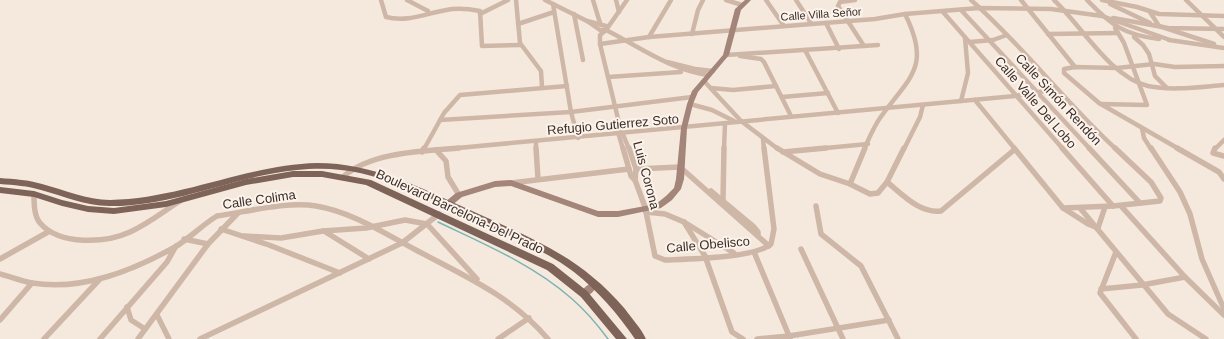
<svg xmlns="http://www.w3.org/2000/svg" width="1224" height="339" font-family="Arial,sans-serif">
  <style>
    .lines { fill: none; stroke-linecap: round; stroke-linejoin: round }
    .stream { stroke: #79b5b4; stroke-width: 1.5 }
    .street-far1 { stroke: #cfb7a8; stroke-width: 4.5 }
    .street { stroke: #cfb7a8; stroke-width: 5.5 }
    .secondary { fill: #a38579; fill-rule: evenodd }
    .primary { fill: #7e6358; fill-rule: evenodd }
    .labels { text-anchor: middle; stroke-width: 4; stroke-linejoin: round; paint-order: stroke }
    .far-street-label { font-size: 11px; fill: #3b2d29; stroke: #fcf3eb }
    .street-label { font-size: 13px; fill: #3b2d29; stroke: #fcf3eb }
  </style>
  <rect width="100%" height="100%" fill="#f5e9de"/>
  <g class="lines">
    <path class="stream" d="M 438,222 C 484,244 532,264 571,298 C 585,310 597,324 608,339"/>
    <g class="street-far1">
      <path d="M 381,0 L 386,17 C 409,23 429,12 452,9 C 461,8 470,9 480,11 L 482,46 L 521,45"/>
      <polyline points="407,0 428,11"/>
      <polyline points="516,0 520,43 541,71 542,87"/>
      <path d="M 545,0 L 587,21 L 606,26 L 606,30 C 640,47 670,70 709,75"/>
      <polyline points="593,0 600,23"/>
      <polyline points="616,0 619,12"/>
      <polyline points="627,0 606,30 600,35 600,44 620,127 629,149"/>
      <polyline points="726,0 742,5"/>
      <polyline points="766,0 784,26"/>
      <polyline points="796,0 811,23"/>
      <polyline points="855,0 840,2 838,6 864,46"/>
      <path d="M 971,0 C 1023,46 1065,102 1116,149"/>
      <polyline points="1021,0 1075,67"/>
      <path d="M 1054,0 C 1081,25 1110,77 1148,86 C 1172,91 1199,87 1224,85"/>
      <path d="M 1087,0 C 1111,25 1124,35 1159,39"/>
      <polyline points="1102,0 1137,7 1159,14 1224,16"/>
      <polyline points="1186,0 1224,37"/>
      <polyline points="553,4 571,112 578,138"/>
      <polyline points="1110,4 1150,23"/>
      <polyline points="961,10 1090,149"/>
      <polyline points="943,12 1063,149"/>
      <polyline points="1150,12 1159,26 1214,44"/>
      <polyline points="480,14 508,0"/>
      <polyline points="574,14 583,60"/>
      <polyline points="1113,18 1168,28 1224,29"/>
      <polyline points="587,21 600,30 606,30"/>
      <polyline points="826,23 839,49"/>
      <polyline points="518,24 554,12"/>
      <polyline points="692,34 698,10 703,0"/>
      <polyline points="1048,34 1118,33"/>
      <polyline points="649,37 671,0"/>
      <polyline points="1134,37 1143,45 1149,54 1155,76 1167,88"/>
      <polyline points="1169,40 1224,48"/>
      <polyline points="970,42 993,40 1007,35"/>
      <polyline points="600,44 649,37 875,19 905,14 979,8 1051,9 1102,16 1170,40"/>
      <polyline points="805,50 838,113"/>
      <polyline points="726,55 878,45"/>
      <polyline points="740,56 761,59 764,62 791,116"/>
      <polyline points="667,62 695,69 713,71"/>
      <polyline points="608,77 681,72"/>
      <polyline points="704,81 741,121 778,149"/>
      <polyline points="711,88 733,90 776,86"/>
      <polyline points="782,97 828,93"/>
      <polyline points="975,100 1015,149"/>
      <polyline points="961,101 968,73 965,38"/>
      <polyline points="690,104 712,110 734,121"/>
      <polyline points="1101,104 1147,105 1124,43 1115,28"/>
      <polyline points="440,120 571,112 692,97"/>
      <polyline points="1142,128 1144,138 1151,149"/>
      <polyline points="618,132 623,149"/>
      <polyline points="763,139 764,149"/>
      <polyline points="536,142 536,149"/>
      <polyline points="424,149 444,113 460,95 567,86"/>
      <polyline points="447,149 1015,96 1057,89"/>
      <polyline points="724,149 725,124"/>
      <polyline points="815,149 868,144"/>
      <path d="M 864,149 C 869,139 873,128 880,118 C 909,77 932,68 905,14"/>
      <polyline points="904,149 920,117 923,105"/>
      <polyline points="1179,149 1099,103 1064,73 1064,69 1075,67 1117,68 1154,64 1175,67 1224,66"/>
      <polyline points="1215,149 1224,140"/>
    </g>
    <g class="street">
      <polyline points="536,148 538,179"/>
      <polyline points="623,148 631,176 635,180"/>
      <path d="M 629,148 L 636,169 L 635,180 L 645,207 L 655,256 L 665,260 C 688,259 755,258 771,244 L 774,229 L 764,148"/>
      <polyline points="777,148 820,174 850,184 870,194 878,193 887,182 904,148"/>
      <polyline points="1014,148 1063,208 1088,224 1098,228 1105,207"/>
      <polyline points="1062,148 1113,206"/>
      <polyline points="1089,148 1140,203"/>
      <polyline points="1151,148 1180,192 1190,214 1202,259 1224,309"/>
      <polyline points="1177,148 1219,172 1224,179"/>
      <polyline points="1215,148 1213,153 1224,156"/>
      <polyline points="436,150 446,161 448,177 459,195"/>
      <polyline points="422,152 424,148"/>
      <polyline points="783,152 826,148"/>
      <polyline points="636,169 680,167 769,246"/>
      <path d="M 343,177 C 370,152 423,151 459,148"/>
      <path d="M 887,182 C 902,194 920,214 941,211 L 1014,150"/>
      <polyline points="511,183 629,169"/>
      <polyline points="850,184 865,148"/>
      <polyline points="711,191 753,226 758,232 758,236"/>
      <path d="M 34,194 C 34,204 34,216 40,223 C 60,246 106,243 130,232 C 148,224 164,211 180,201"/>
      <polyline points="723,200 724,148"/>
      <polyline points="816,206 821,234 861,266 898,339"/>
      <polyline points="1121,206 1185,277 1224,315"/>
      <polyline points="1063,208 1113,206 1160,201 1161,198 1151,182 1115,148"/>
      <polyline points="1080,208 1168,314 1206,339"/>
      <polyline points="646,212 665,214 684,222 734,253"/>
      <polyline points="684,222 705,256 732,332 743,339"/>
      <polyline points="221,229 269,245 340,273"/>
      <polyline points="324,231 369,259"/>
      <polyline points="244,236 281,238 323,231 366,228 405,220 427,224 477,279"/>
      <polyline points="184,239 208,244"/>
      <polyline points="801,249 843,339"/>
      <polyline points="754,252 790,338"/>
      <polyline points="1116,252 1100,293 1136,339"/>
      <polyline points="0,259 48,232"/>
      <path d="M 0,274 C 11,277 22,281 32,283 C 82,291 132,271 175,247 C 190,238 202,225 217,216 C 246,212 288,201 316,206 C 352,212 384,233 416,250 C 466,277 510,295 548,339"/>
      <polyline points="1101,289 1142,285 1185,277"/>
      <polyline points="127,307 131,320 145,329"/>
      <polyline points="157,315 169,339"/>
      <polyline points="0,320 32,283"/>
      <polyline points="44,339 99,280"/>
      <polyline points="100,339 167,262 176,246"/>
      <polyline points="138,339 208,244 238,213"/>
      <polyline points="200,339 402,243 439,214"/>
      <polyline points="498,339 529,318"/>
      <polyline points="757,339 789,336 889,320"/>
    </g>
    <g class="secondary">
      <polygon points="745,0 751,0 741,10 729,55 698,92 693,104 687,128 684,179 681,189 672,200 661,208 618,217 598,217 511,186 495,187 462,197 451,206 445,206 444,204 445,202 456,193 495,181 511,180 598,211 618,211 656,204 666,196 674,188 676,179 681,128 687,104 692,91 723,55 735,9"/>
      <path d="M 594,282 L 597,283 L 598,285 C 595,290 588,299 581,296 L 580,294 C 582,289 589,283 594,282 Z"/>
    </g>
    <g class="primary">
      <path d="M 317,163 C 373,163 421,188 470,210 C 531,238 580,256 625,309 C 632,319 641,328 646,339 L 635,339 C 618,314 598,291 574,272 C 545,250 509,236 476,220 C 415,192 367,162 297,170 C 234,176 173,207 109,206 C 85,206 64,196 41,190 C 28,186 14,185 0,184 L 0,178 C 14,179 29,180 42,184 C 65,190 87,200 110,200 C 181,199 246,165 317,163 Z"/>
      <polygon points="293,171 322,171 371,180 553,264 587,291 627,339 616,339 581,297 547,270 366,185 322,177 293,177 246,185 166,207 114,214 88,212 62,206 34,197 0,193 0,187 34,191 62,200 88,206 114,208 166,201 246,179"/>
    </g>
  </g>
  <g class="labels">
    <g class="far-street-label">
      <text transform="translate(821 14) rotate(-4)" y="4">Calle Villa Señor</text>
    </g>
    <g class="street-label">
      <text transform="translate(1059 99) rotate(47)" y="5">Calle Simón Rendón</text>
      <text transform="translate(1036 102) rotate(49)" y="5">Calle Valle Del Lobo</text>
      <text transform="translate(613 124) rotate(-5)" y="5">Refugio Gutierrez Soto</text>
      <text transform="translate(647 175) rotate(75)" y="5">Luis Corona</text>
      <text transform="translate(259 199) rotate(-8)" y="5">Calle Colima</text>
      <text transform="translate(460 211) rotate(25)" y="5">Boulevard Barcelona-Del Prado</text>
      <text transform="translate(708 244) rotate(-5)" y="5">Calle Obelisco</text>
    </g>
  </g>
</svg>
